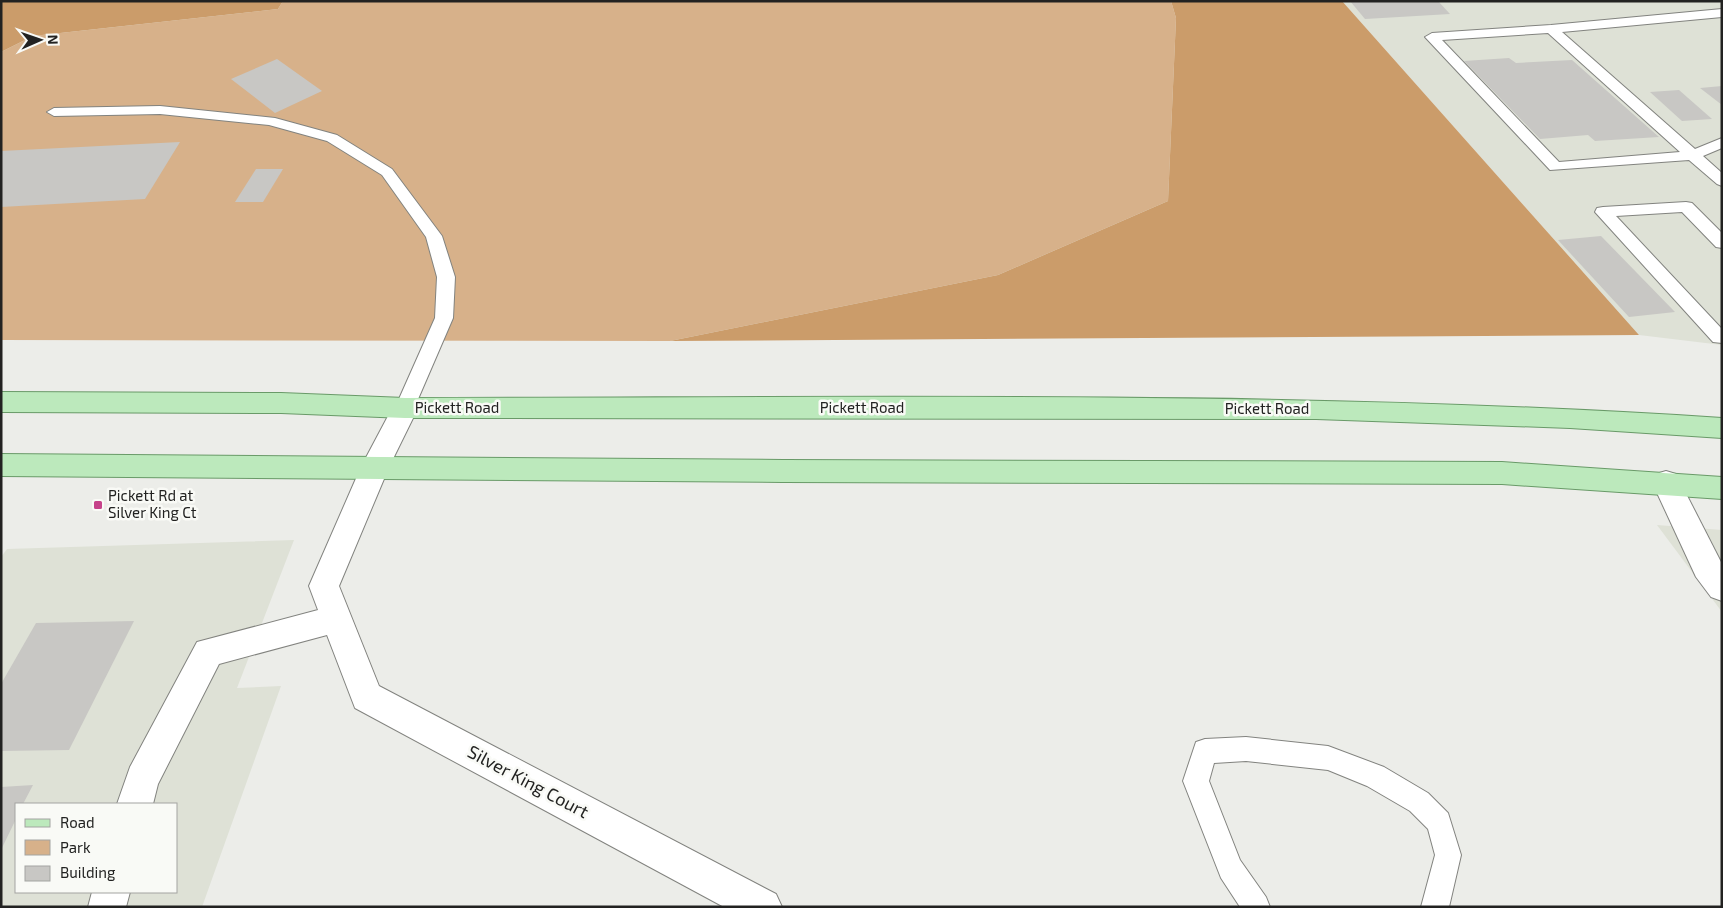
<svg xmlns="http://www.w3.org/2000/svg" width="1723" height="908" font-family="'Exo 2',sans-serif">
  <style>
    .built { fill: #dee1d6; fill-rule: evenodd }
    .green { fill: #d7b18a }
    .forest { fill: #cb9c6a }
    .building { fill: #c8c7c4 }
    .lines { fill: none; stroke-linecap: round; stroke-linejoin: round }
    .lane-casing { stroke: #82837f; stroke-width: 2 }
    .street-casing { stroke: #82837f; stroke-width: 2 }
    .primary-casing { stroke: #699a68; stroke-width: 2 }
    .lane { fill: #fff; fill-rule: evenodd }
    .street { fill: #fff; fill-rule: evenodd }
    .primary { fill: #bce9bc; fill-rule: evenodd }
    .poi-dot { fill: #c6438a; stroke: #f9faf6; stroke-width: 2 }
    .labels { text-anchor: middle; stroke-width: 5; stroke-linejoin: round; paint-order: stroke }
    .street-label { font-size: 15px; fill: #222221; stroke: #f9faf6 }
    .poi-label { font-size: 15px; fill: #222221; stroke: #f9faf6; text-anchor: start }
    .near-street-label { font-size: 18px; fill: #222221; stroke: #f9faf6 }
  </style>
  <rect width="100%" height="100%" fill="#ecede9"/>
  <g class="built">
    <polygon points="1342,1 1722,1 1722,345 1639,335"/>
    <polygon points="1657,525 1722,530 1722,612"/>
    <path d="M 294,540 L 237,688 L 281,686 L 202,907 L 1,907 L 1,557 L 7,549 ZM 16,804 L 176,804 L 176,892 L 16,892 Z"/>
  </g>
  <polygon class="green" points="283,1 1171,1 1176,18 1168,201 998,275 670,341 1,340 1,52 33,36 278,9"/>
  <g class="forest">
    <polygon points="1,1 283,1 278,9 33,36 1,52"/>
    <polygon points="1171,1 1342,1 1639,335 670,341 998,275 1168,201 1176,18"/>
  </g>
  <g class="building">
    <polygon points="1350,1 1438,1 1450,14 1365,19"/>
    <polygon points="1509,58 1516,63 1572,60 1659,137 1595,141 1588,135 1540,139 1464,61"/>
    <polygon points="277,59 322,91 275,113 231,79"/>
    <polygon points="1722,86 1722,105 1700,88"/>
    <polygon points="1679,90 1712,119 1682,121 1650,92"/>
    <polygon points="180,142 145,199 1,207 1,151"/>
    <polygon points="256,169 283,169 263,202 235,202"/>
    <polygon points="1601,236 1675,312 1629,317 1558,240"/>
    <polygon points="134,621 69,750 1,751 1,684 36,623"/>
    <polygon points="33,785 23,804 16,804 16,819 1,850 1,787"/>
  </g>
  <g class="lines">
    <defs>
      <g id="lane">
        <path d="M 1722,9 L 1722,17 L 1562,32 L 1695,149 L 1722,138 L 1722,148 L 1703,156 L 1722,173 L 1722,186 L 1717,184 L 1689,160 L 1550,170 L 1425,37 L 1432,33 L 1551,25 ZM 1548,33 L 1680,152 L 1559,162 L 1442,40 Z"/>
        <polygon points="160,106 275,118 337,135 392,169 442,236 455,277 453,318 412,413 405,415 398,413 395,408 435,318 437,277 426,237 382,175 327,141 269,125 160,114 54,116 47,112 54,108"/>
        <polygon points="1686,202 1692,203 1722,233 1722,248 1716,247 1682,212 1616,216 1722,329 1722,343 1713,342 1595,212 1597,208 1603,207"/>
        <polygon points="1246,737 1328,746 1384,767 1428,793 1448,813 1461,855 1449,907 1421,907 1435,855 1428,829 1410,811 1367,786 1328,770 1246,761 1214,763 1209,781 1240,860 1266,897 1270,907 1240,907 1221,878 1183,781 1196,742 1205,739"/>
      </g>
      <g id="street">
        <polygon points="405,398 414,401 418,408 389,467 339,586 379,686 776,894 782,907 724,907 355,708 327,635 219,664 158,784 153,804 117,804 130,767 197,642 318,610 309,586 361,467 396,401"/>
        <polygon points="1666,471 1676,474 1722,564 1722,601 1711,597 1696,577 1652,482 1656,474"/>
        <polygon points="92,892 130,892 126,907 88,907"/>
      </g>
      <g id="primary">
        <path d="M 1,392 L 281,393 L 405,398 C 844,398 1284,389 1722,418 L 1722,438 L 1570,428 L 1316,419 L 405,418 L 281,413 L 1,412 Z"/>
        <polygon points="1,454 783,460 1502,462 1722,477 1722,499 1502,484 783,482 1,476"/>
      </g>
    </defs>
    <use href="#lane" class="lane-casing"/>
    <use href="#street" class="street-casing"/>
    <use href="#primary" class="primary-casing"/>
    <use href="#lane" class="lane"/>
    <use href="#street" class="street"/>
    <use href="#primary" class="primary"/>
  </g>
  <rect class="poi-dot" x="93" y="500" width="10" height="10" rx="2.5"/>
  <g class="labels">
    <g class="street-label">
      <text x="457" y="413">Pickett Road</text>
      <text x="862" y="413">Pickett Road</text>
      <text x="1267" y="414">Pickett Road</text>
    </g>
    <g class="poi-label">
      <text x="108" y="501">Pickett Rd at<tspan x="108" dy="17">Silver King Ct</tspan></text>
    </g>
    <g class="near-street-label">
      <text transform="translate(528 782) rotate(28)" y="6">Silver King Court</text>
    </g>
  </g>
  <rect width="1723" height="908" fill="none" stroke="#222221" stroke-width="5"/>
  <rect x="15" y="803" width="162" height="90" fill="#f9faf6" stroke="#a3a4a1"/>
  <rect x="25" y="819" width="25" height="8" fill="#bce9bc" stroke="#a3a4a1"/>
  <text x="60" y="828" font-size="15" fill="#222221">Road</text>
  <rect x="25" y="840" width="25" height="15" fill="#d7b18a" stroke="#a3a4a1"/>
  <text x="60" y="853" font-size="15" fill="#222221">Park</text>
  <rect x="25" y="866" width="25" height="15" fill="#c8c7c4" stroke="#a3a4a1"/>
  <text x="60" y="878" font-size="15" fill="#222221">Building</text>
  <g transform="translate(40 40) rotate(88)" stroke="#f9faf6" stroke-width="4" paint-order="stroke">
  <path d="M0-4L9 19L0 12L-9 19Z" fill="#222221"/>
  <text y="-8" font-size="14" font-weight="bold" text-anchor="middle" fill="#222221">N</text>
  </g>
</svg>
